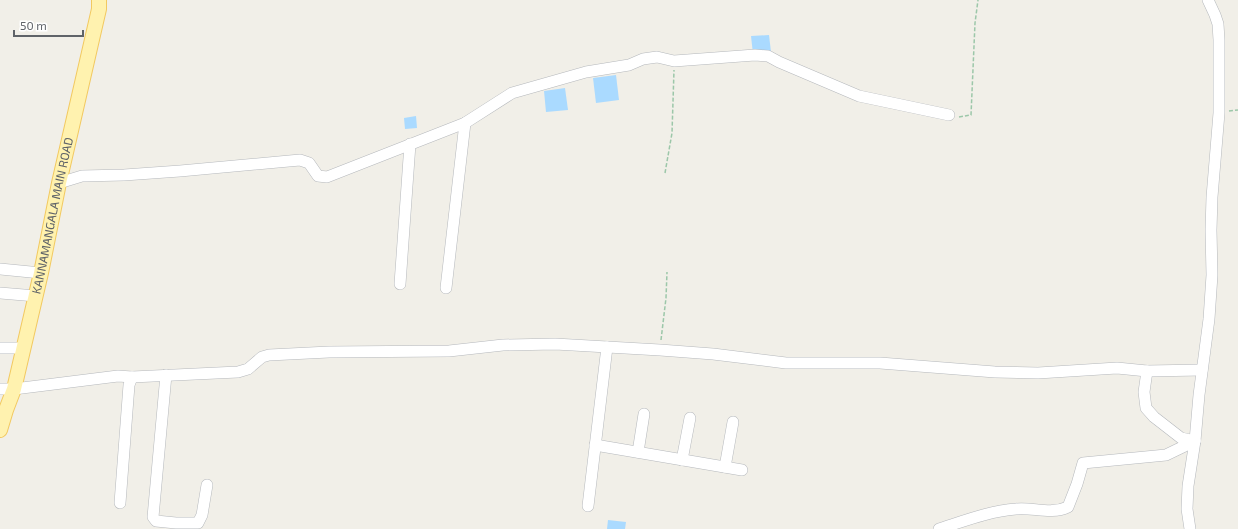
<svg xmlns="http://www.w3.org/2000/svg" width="1238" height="529" font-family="'Exo 2',sans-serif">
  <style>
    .water { fill: #aadaff }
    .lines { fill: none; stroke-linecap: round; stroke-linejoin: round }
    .minor-casing { stroke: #b5b8bc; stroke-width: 12 }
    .major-casing { stroke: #f2c960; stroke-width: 16 }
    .path { stroke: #9cc7a9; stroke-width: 1.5; stroke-dasharray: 4 2; stroke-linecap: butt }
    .minor { stroke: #fff; stroke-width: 11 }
    .major { stroke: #fff2af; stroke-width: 14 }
    .labels { text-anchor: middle; stroke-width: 3; stroke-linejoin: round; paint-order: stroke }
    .street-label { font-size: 12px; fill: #5f6368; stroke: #fff }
  </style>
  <rect width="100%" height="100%" fill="#f1efe8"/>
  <g class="water">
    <polygon points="769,35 771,52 753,54 751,36"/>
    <polygon points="616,75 619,100 596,103 593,78"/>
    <polygon points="565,88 568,110 546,112 544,91"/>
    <polygon points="416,116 417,128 405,129 404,118"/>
    <polygon points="608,520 626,522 625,529 607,529"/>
  </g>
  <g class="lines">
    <defs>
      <g id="minor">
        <polyline points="59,183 82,176 124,175 180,171 300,160 309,163 318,176 327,177 465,123 512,93 586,72 629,65 643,59 657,57 674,61 755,55 768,56 779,62 859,96 949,115"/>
        <polyline points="0,269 41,273"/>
        <polyline points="400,284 410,144"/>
        <polyline points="446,288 465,123"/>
        <polyline points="0,293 36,296"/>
        <polyline points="0,348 24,348"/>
        <polyline points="1147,371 1144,392 1146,408 1154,417 1181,438 1195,441"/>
        <polyline points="166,375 153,517 156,521 176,523 198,523 202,515 207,485"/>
        <polyline points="132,377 238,372 248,369 262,357 269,355 329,352 449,351 503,345 555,344 660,350 713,354 786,363 880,363 995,372 1038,373 1117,368 1147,371 1202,370"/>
        <polyline points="0,389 14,389 118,376 132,377 129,385 120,503"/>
        <polyline points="595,445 742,470"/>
        <polyline points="638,452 644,414"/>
        <polyline points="682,460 690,418"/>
        <polyline points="725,467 733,422"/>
        <polyline points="588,506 607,347"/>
        <path d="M 939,529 C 964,521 990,511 1016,509 C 1033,507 1051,515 1068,507 L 1077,484 L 1083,463 L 1166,455 L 1195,441"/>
        <polyline points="1190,529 1187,509 1188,486 1195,441 1199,395 1209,319 1212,275 1211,230 1212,197 1219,113 1219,40 1218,24 1215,15 1208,0"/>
      </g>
      <g id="major">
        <path id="s1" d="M 0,430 L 6,410 L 14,389 L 41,273 L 59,183 L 99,9 L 99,0"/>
      </g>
    </defs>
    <use href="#minor" class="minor-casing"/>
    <use href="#major" class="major-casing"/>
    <g class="path">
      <polyline points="1229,111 1238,110"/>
      <polyline points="959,117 971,115 975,23 978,0"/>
      <polyline points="665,173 672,133 674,70"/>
      <polyline points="661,340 666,298 667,272"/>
    </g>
    <use href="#minor" class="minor"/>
    <use href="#major" class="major"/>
  </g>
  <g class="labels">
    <g class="street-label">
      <text dy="4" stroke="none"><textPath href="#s1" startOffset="221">KANNAMANGALA MAIN ROAD</textPath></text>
    </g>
  </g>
  <path d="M14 30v6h69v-6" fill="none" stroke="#5f6368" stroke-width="2"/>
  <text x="20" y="30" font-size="12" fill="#5f6368" stroke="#ffffff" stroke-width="3" paint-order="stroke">50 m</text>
</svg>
